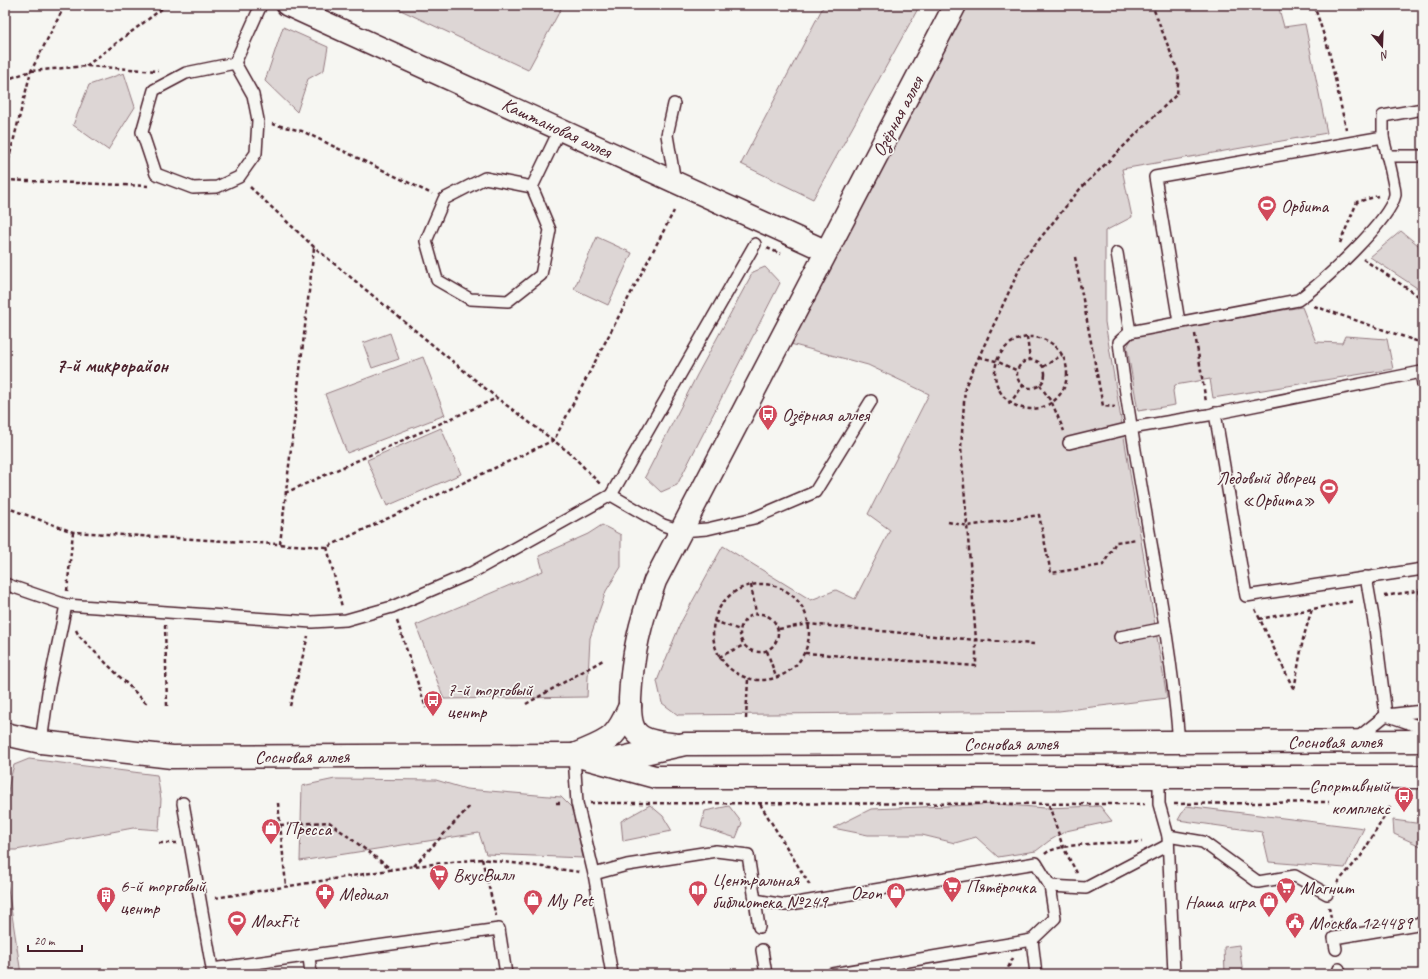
<svg xmlns="http://www.w3.org/2000/svg" width="1428" height="979" font-family="Caveat,sans-serif">
  <style>
    .green { fill: #ddd6d5; stroke: #947a80 }
    .lines { fill: none; stroke-linecap: round; stroke-linejoin: round }
    .service-casing { stroke: #4a1f2b; stroke-width: 14 }
    .minor-casing { stroke: #4a1f2b; stroke-width: 24 }
    .tertiary-casing { stroke: #4a1f2b; stroke-width: 25 }
    .secondary-casing { stroke: #4a1f2b; stroke-width: 25 }
    .path { stroke: #4a1f2b; stroke-width: 2.5; stroke-dasharray: 4 3; stroke-linecap: butt }
    .service { stroke: #f6f6f2; stroke-width: 11 }
    .minor { stroke: #f6f6f2; stroke-width: 21 }
    .tertiary { stroke: #f6f6f2; stroke-width: 22 }
    .secondary { stroke: #f6f6f2; stroke-width: 22 }
    .labels { text-anchor: middle; stroke-width: 3.5; stroke-linejoin: round; paint-order: stroke }
    .street-label { font-size: 19px; fill: #4a1f2b; stroke: #f6f6f2 }
    .poi-label { font-size: 19px; fill: #4a1f2b; stroke: #f6f6f2; text-anchor: start }
    .neighbourhood-label { font-size: 20px; font-weight: bold; fill: #4a1f2b; stroke: #f6f6f2 }
  </style>
  <rect width="100%" height="100%" fill="#f6f6f2"/>
  <filter id="ink" filterUnits="userSpaceOnUse"><feTurbulence type="fractalNoise" baseFrequency=".025" numOctaves="2"/><feDisplacementMap in="SourceGraphic" scale="8" xChannelSelector="R" yChannelSelector="G"/><feConvolveMatrix kernelMatrix="1 2 1 2 8 2 1 2 1" color-interpolation-filters="sRGB"/></filter>
  <g filter="url(#ink)">
    <g class="green">
      <polygon points="390,5 563,5 528,70"/>
      <polygon points="824,5 920,5 813,199 741,164"/>
      <polygon points="965,5 1278,5 1284,27 1305,24 1327,133 1122,169 1132,217 1105,231 1105,322 1167,698 1059,711 678,715 662,703 657,681 681,622 723,546 811,600 836,590 855,599 890,530 868,514 929,394 868,365 783,342"/>
      <polygon points="283,27 328,47 324,70 308,79 297,112 265,81"/>
      <polygon points="124,73 135,107 108,150 73,125 89,85"/>
      <polygon points="1401,231 1423,249 1423,286 1420,290 1370,257"/>
      <polygon points="597,237 632,253 608,305 574,289"/>
      <polygon points="765,267 780,283 677,485 661,492 645,477 697,375 753,272"/>
      <polygon points="1302,307 1316,342 1342,343 1345,336 1387,339 1393,369 1213,398 1210,379 1175,385 1173,391 1175,405 1138,411 1127,347 1134,334"/>
      <polygon points="390,333 399,359 372,368 363,343"/>
      <polygon points="423,357 445,415 347,453 325,394"/>
      <polygon points="441,428 461,474 387,506 367,460"/>
      <polygon points="602,525 621,535 621,567 606,591 590,638 587,697 444,699 416,625 543,571 539,556 588,534"/>
      <path d="M 29,759 L 157,775 L 161,799 L 159,830 L 133,828 L 16,850 L 5,850 C 5,818 5,795 14,765 Z"/>
      <polygon points="335,779 436,780 466,789 561,797 574,810 583,858 486,854 479,833 300,861 302,786"/>
      <polygon points="997,804 1045,808 1100,806 1112,821 1066,831 1049,841 1036,851 998,857 976,837 955,843 922,835 868,835 833,828 871,809"/>
      <polygon points="650,805 663,816 672,831 623,841 621,821"/>
      <polygon points="729,806 742,823 736,838 701,827 705,811"/>
      <polygon points="1186,806 1364,828 1345,868 1269,862 1262,832 1178,820"/>
      <polygon points="1393,820 1423,824 1423,847 1394,834"/>
      <polygon points="5,881 7,882 21,974 5,974"/>
      <polygon points="1239,945 1243,974 1225,974 1224,947"/>
    </g>
    <g class="lines">
      <defs>
        <g id="service">
          <polygon points="235,63 253,95 258,120 256,153 239,177 217,187 193,188 156,174 142,132 154,90 186,73"/>
          <polyline points="235,63 261,5"/>
          <polyline points="674,104 667,135 675,182"/>
          <polyline points="1387,156 1423,156"/>
          <polyline points="532,187 485,178 444,199 426,241 437,280 470,299 508,301 541,275 550,230 532,187 560,129"/>
          <polyline points="1117,253 1130,332"/>
          <polyline points="1179,322 1155,177 1383,137 1383,116 1423,109"/>
          <polyline points="1215,413 1246,596 1423,569"/>
          <polyline points="1069,443 1131,428 1208,415 1421,372 1423,384"/>
          <polyline points="611,495 663,525 681,531 707,529 754,518 815,492 871,401"/>
          <polyline points="1366,577 1375,628 1386,715 1423,728"/>
          <polyline points="5,584 66,605 312,622 346,620 392,607 471,573 611,495 755,244"/>
          <polyline points="1120,637 1165,628"/>
          <polyline points="1355,740 1386,715 1423,711"/>
          <polyline points="41,742 48,692 66,605"/>
          <path d="M 1179,742 C 1168,608 1135,476 1119,342 L 1130,332 L 1298,300 C 1321,284 1390,221 1395,195 C 1396,188 1385,147 1383,137"/>
          <polyline points="574,755 577,803 594,874 612,974"/>
          <polyline points="1159,777 1159,804 1168,836 1174,974"/>
          <polyline points="183,803 213,974"/>
          <polyline points="1168,836 1203,842 1258,882 1295,876 1327,894"/>
          <polyline points="594,874 627,865 716,851 748,855 755,900 785,905 1036,863 1050,886 1055,918 1032,940"/>
          <polyline points="1050,886 1086,888 1168,845"/>
          <polyline points="755,900 759,927"/>
          <polyline points="1336,949 1334,938 1423,923"/>
          <polyline points="762,950 766,974"/>
          <polyline points="309,957 311,974"/>
          <polyline points="212,969 499,929 506,974"/>
          <polyline points="1339,969 1340,974"/>
          <polyline points="832,974 1032,940 1036,974"/>
        </g>
        <polyline id="minor" points="287,5 826,251"/>
        <g id="tertiary">
          <path d="M 679,745 C 667,743 647,743 638,734 C 629,726 630,710 630,699 C 632,655 640,623 655,581 L 955,5"/>
          <path d="M 574,755 C 609,740 614,742 630,706"/>
        </g>
        <g id="secondary">
          <polyline points="5,734 41,742 172,757 574,755 655,777 1423,777"/>
          <polyline points="604,762 685,744 1423,741"/>
        </g>
      </defs>
      <use href="#service" class="service-casing"/>
      <use href="#minor" class="minor-casing"/>
      <use href="#tertiary" class="tertiary-casing"/>
      <use href="#secondary" class="secondary-casing"/>
      <g class="path">
        <polyline points="1316,11 1329,51 1346,129"/>
        <polyline points="86,66 167,5"/>
        <polyline points="5,80 31,71 86,66 158,71"/>
        <polyline points="272,124 302,131 432,194"/>
        <polyline points="5,174 31,71 65,5"/>
        <polyline points="5,180 148,186"/>
        <polyline points="250,187 314,247 497,398 570,453 601,485"/>
        <polyline points="1340,243 1357,202 1378,196"/>
        <polyline points="767,248 781,254"/>
        <polyline points="1075,257 1103,406 1115,407"/>
        <polyline points="1363,259 1423,299"/>
        <polyline points="1314,306 1422,343 1422,358"/>
        <polyline points="1195,334 1206,402"/>
        <circle cx="1031" cy="373" r="36"/>
        <polyline points="1027,337 1030,360"/>
        <polyline points="979,357 996,361 1018,371"/>
        <circle cx="1031" cy="374" r="14"/>
        <polyline points="1043,367 1062,355"/>
        <polyline points="1040,385 1052,403 1064,431"/>
        <polyline points="1009,404 1023,386"/>
        <polyline points="285,493 497,398"/>
        <polyline points="5,507 73,532 327,547 554,440 674,211"/>
        <polyline points="948,522 968,526 1039,515 1051,573 1103,565 1116,542 1137,539"/>
        <polyline points="280,544 314,248"/>
        <polyline points="327,547 342,607"/>
        <circle cx="761" cy="632" r="48"/>
        <polyline points="751,585 756,613"/>
        <polyline points="1419,590 1423,612"/>
        <polyline points="67,591 73,532"/>
        <polyline points="1384,596 1423,590"/>
        <polyline points="1255,609 1294,690 1303,639 1312,609"/>
        <circle cx="759" cy="633" r="19"/>
        <polyline points="1259,619 1355,601"/>
        <polyline points="397,621 426,708"/>
        <polyline points="714,621 740,630"/>
        <polyline points="165,625 167,706"/>
        <polyline points="779,629 808,624 976,640 961,448 965,387 1025,257 1080,189 1177,94 1179,74 1152,5"/>
        <polyline points="76,630 79,636 147,704"/>
        <polyline points="767,651 776,677"/>
        <polyline points="805,653 976,666 976,640 1034,644"/>
        <polyline points="719,657 744,645"/>
        <polyline points="526,704 603,660"/>
        <polyline points="290,706 308,636"/>
        <polyline points="746,719 748,679"/>
        <polyline points="278,803 286,886"/>
        <polyline points="556,803 563,803"/>
        <polyline points="590,803 1145,804"/>
        <polyline points="760,804 811,887"/>
        <polyline points="1174,804 1329,802"/>
        <polyline points="1049,805 1063,847 1077,873"/>
        <polyline points="280,825 329,822 391,869"/>
        <polyline points="159,843 177,843"/>
        <path d="M 1045,854 C 1057,842 1122,843 1142,842"/>
        <polyline points="482,859 496,916"/>
        <polyline points="414,866 470,806"/>
        <polyline points="1337,883 1361,856 1390,807"/>
        <polyline points="215,898 414,866 482,859 580,872"/>
        <polyline points="1329,907 1332,923"/>
        <polyline points="1005,974 1013,958"/>
      </g>
      <use href="#service" class="service"/>
      <use href="#minor" class="minor"/>
      <use href="#tertiary" class="tertiary"/>
      <use href="#secondary" class="secondary"/>
    </g>
  </g>
  <defs>
    <symbol id="stadium-pin" viewBox="-11 -11 22 30"><path d="M0 17L-7.5 6A9.5 9.5 0 1 1 7.5 6Z" fill="#d1495b" stroke="#f6f6f2"/><path d="M0-5a6.5 5 0 1 0 0 10a6.5 5 0 1 0 0-10ZM-3.5-1.8h7v3.6h-7Z" fill="#fff"/></symbol>
    <symbol id="bus-pin" viewBox="-11 -11 22 30"><path d="M0 17L-7.5 6A9.5 9.5 0 1 1 7.5 6Z" fill="#d1495b" stroke="#f6f6f2"/><path d="M-5-6H5V4H4V6H2V4H-2V6H-4V4H-5ZM-3.5-4V0h7V-4ZM-3.5 1.2v1.5H-2V1.2ZM2 1.2v1.5H3.5V1.2Z" fill="#fff"/></symbol>
    <symbol id="shop-pin" viewBox="-11 -11 22 30"><path d="M0 17L-7.5 6A9.5 9.5 0 1 1 7.5 6Z" fill="#d1495b" stroke="#f6f6f2"/><path d="M-5-2.5h2.3a2.7 3.5 0 0 1 5.4 0H5L5.5 6h-11ZM-1.5-2.5h3a1.5 2.3 0 0 0-3 0Z" fill="#fff"/></symbol>
    <symbol id="supermarket-pin" viewBox="-11 -11 22 30"><path d="M0 17L-7.5 6A9.5 9.5 0 1 1 7.5 6Z" fill="#d1495b" stroke="#f6f6f2"/><path d="M-6-5.5h2.5l.6 2H6L4.5 2H-2.5L-4.4-4H-6ZM-1.5 3.2a1.3 1.3 0 1 0 .1 0ZM3 3.2a1.3 1.3 0 1 0 .1 0Z" fill="#fff"/></symbol>
    <symbol id="library-pin" viewBox="-11 -11 22 30"><path d="M0 17L-7.5 6A9.5 9.5 0 1 1 7.5 6Z" fill="#d1495b" stroke="#f6f6f2"/><path d="M-6-4Q-3-5.5-.7-3.5V5Q-3 3-6 4ZM6-4Q3-5.5 .7-3.5V5Q3 3 6 4Z" fill="#fff"/></symbol>
    <symbol id="pharmacy-pin" viewBox="-11 -11 22 30"><path d="M0 17L-7.5 6A9.5 9.5 0 1 1 7.5 6Z" fill="#d1495b" stroke="#f6f6f2"/><path d="M-2-6h4v4h4v4h-4v4h-4v-4h-4v-4h4Z" fill="#fff"/></symbol>
    <symbol id="building-pin" viewBox="-11 -11 22 30"><path d="M0 17L-7.5 6A9.5 9.5 0 1 1 7.5 6Z" fill="#d1495b" stroke="#f6f6f2"/><path d="M-4-6H4V6H1V3H-1V6H-4ZM-2.5-4.3h1.7v1.8h-1.7ZM.8-4.3h1.7v1.8H.8ZM-2.5-1h1.7V.8h-1.7ZM.8-1h1.7V.8H.8Z" fill="#fff"/></symbol>
    <symbol id="civic-pin" viewBox="-11 -11 22 30"><path d="M0 17L-7.5 6A9.5 9.5 0 1 1 7.5 6Z" fill="#d1495b" stroke="#f6f6f2"/><path d="M-.6-6.5H3V-4.5H.6V-3L4-1V1h2V6H-6V1h2V-1L-.6-3ZM-1.2 2.5V6h2.4V2.5Z" fill="#fff"/></symbol>
  </defs>
  <g fill-rule="evenodd">
    <use href="#stadium-pin" x="1256" y="194" width="22" height="30"/>
    <use href="#bus-pin" x="757" y="403" width="22" height="30"/>
    <use href="#stadium-pin" x="1318" y="477" width="22" height="30"/>
    <use href="#bus-pin" x="422" y="689" width="22" height="30"/>
    <use href="#bus-pin" x="1393" y="785" width="22" height="30"/>
    <use href="#shop-pin" x="260" y="817" width="22" height="30"/>
    <use href="#supermarket-pin" x="428" y="863" width="22" height="30"/>
    <use href="#supermarket-pin" x="941" y="875" width="22" height="30"/>
    <use href="#supermarket-pin" x="1275" y="876" width="22" height="30"/>
    <use href="#library-pin" x="687" y="879" width="22" height="30"/>
    <use href="#shop-pin" x="885" y="881" width="22" height="30"/>
    <use href="#pharmacy-pin" x="314" y="882" width="22" height="30"/>
    <use href="#building-pin" x="95" y="885" width="22" height="30"/>
    <use href="#shop-pin" x="522" y="888" width="22" height="30"/>
    <use href="#shop-pin" x="1258" y="890" width="22" height="30"/>
    <use href="#stadium-pin" x="226" y="909" width="22" height="30"/>
    <use href="#civic-pin" x="1284" y="911" width="22" height="30"/>
  </g>
  <g class="labels">
    <g class="street-label">
      <text transform="translate(897 116) rotate(-62)" y="7">Озёрная аллея</text>
      <text transform="translate(557 127) rotate(25)" y="7">Каштановая аллея</text>
      <text x="1335" y="748">Сосновая аллея</text>
      <text x="1011" y="750">Сосновая аллея</text>
      <text x="302" y="763">Сосновая аллея</text>
    </g>
    <g class="poi-label">
      <text x="1281" y="212">Орбита</text>
      <text x="782" y="421">Озёрная аллея</text>
      <text x="1315" y="484" text-anchor="end">Ледовый дворец<tspan x="1315" dy="22">«Орбита»</tspan></text>
      <text x="447" y="696">7-й торговый<tspan x="447" dy="22">центр</tspan></text>
      <text x="1390" y="792" text-anchor="end">Спортивный<tspan x="1390" dy="22">комплекс</tspan></text>
      <text x="285" y="835">Пресса</text>
      <text x="453" y="881">ВкусВилл</text>
      <text x="712" y="886">Центральная<tspan x="712" dy="22">библиотека №249</tspan></text>
      <text x="120" y="892">6-й торговый<tspan x="120" dy="22">центр</tspan></text>
      <text x="966" y="893">Пятёрочка</text>
      <text x="1300" y="894">Магнит</text>
      <text x="882" y="899" text-anchor="end">Ozon</text>
      <text x="339" y="900">Медиал</text>
      <text x="547" y="906">My Pet</text>
      <text x="1255" y="908" text-anchor="end">Наша игра</text>
      <text x="251" y="927">MaxFit</text>
      <text x="1309" y="929">Москва 124489</text>
    </g>
    <g class="neighbourhood-label">
      <text x="112" y="372">7-й микрорайон</text>
    </g>
  </g>
  <rect width="1428" height="979" fill="none" stroke="#f6f6f2" stroke-width="20"/>
  <rect x="10" y="10" width="1408" height="959" fill="none" stroke="#4a1f2b" stroke-width="1.5" filter="url(#ink)"/>
  <g transform="translate(1382 46) rotate(161)" stroke="#f6f6f2" stroke-width="3" paint-order="stroke">
  <path d="M0-3L7 15L0 10L-7 15Z" fill="#4a1f2b"/>
  <text y="-6" font-size="11" font-weight="bold" text-anchor="middle" fill="#4a1f2b">N</text>
  </g>
  <path d="M28 945v6h54v-6" fill="none" stroke="#4a1f2b" stroke-width="2"/>
  <text x="34" y="945" font-size="12" fill="#4a1f2b" stroke="#f6f6f2" stroke-width="3" paint-order="stroke">20 m</text>
</svg>
